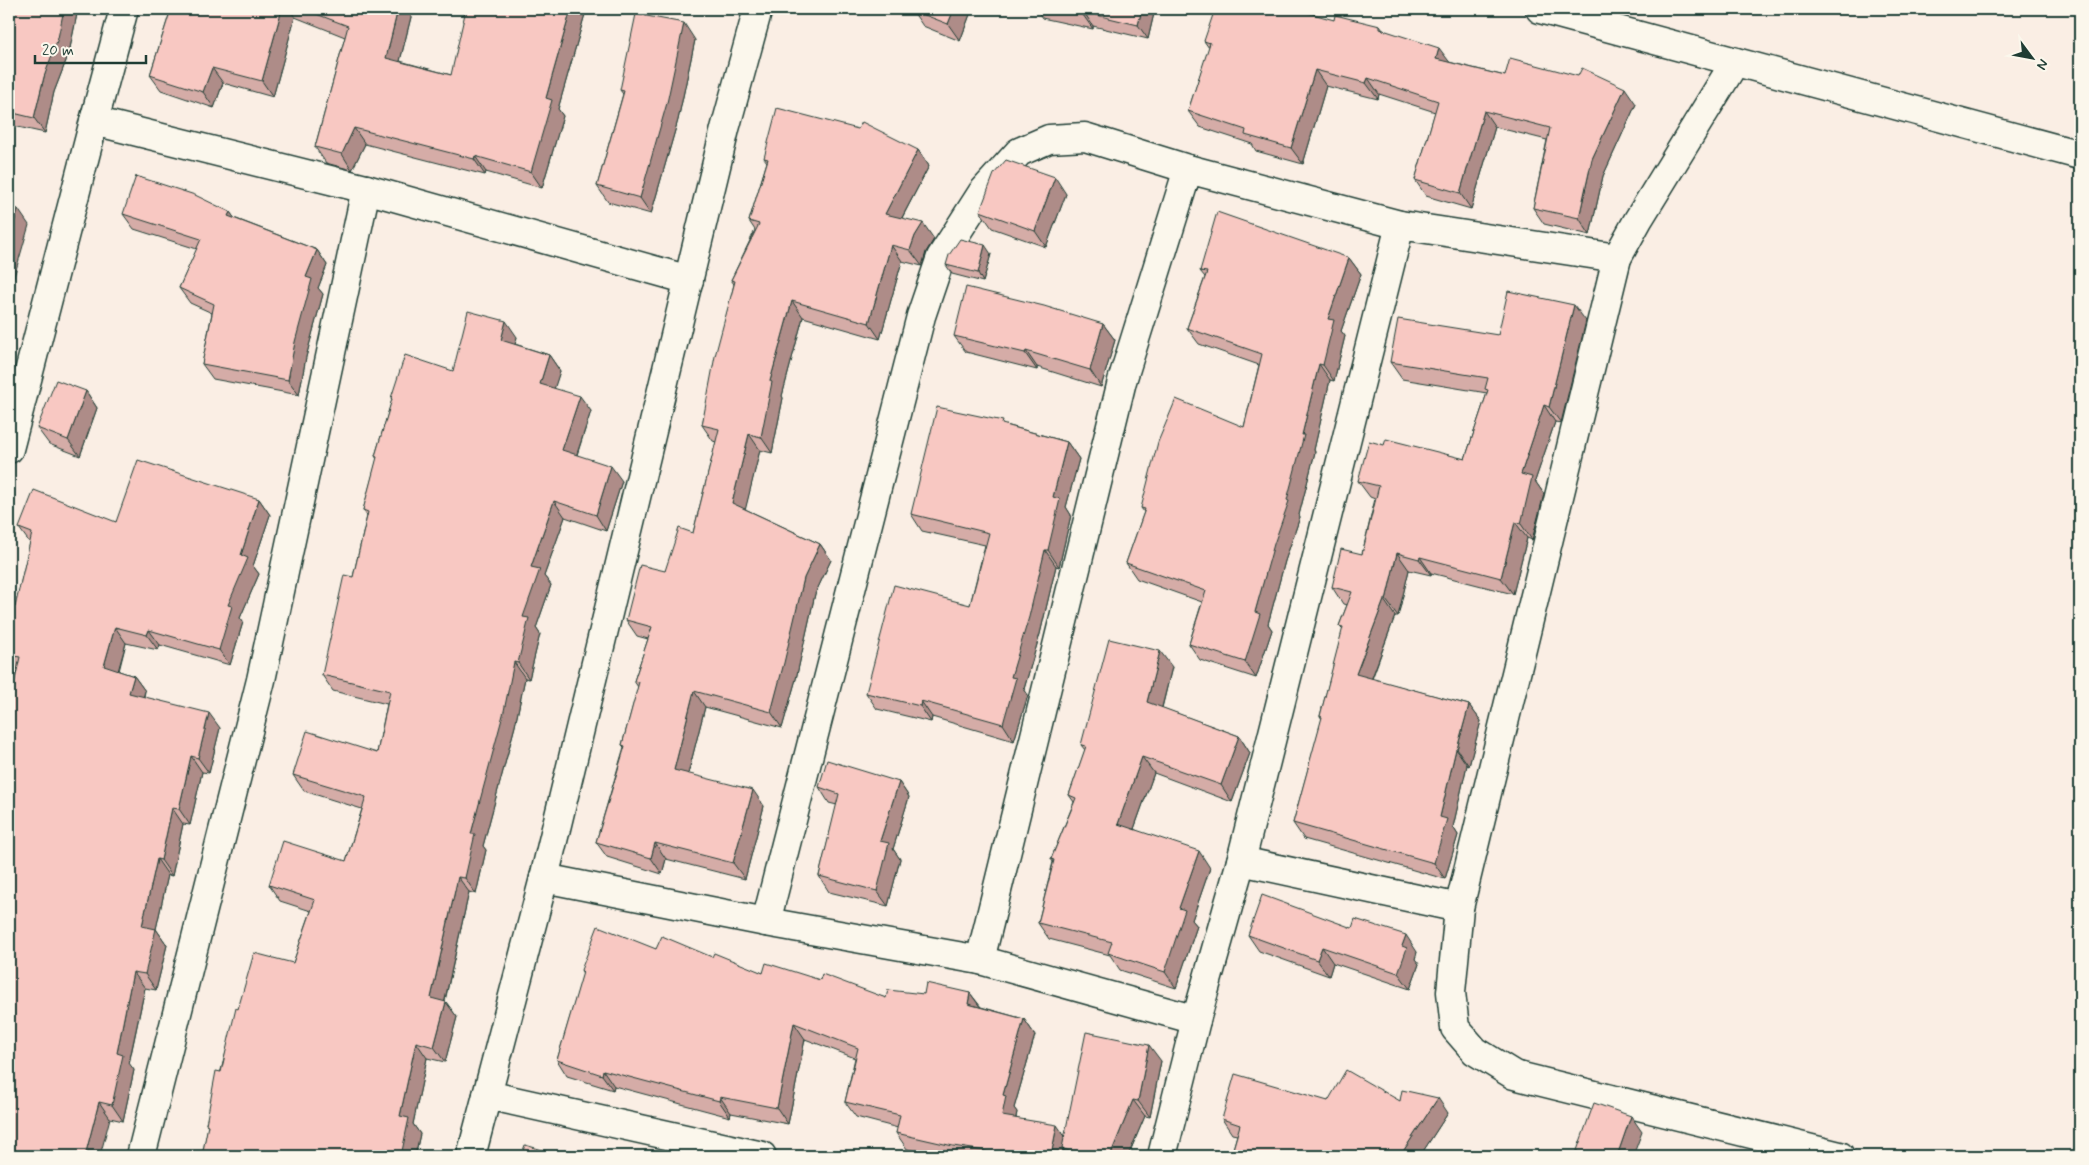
<svg xmlns="http://www.w3.org/2000/svg" width="2089" height="1165" font-family="Mynerve,sans-serif">
  <style>
    .lines { fill: none; stroke-linecap: round; stroke-linejoin: round }
    .minor-casing { stroke: #1f3d34; stroke-width: 31 }
    .minor { stroke: #fbf7ec; stroke-width: 28 }
    .wall { fill: #d5aca7; stroke: #1f3d34 }
    .shaded-wall { fill: #ae8c88; stroke: #1f3d34 }
    .building { fill: #f8c8c2; stroke: #1f3d34 }
  </style>
  <rect width="100%" height="100%" fill="#faeee4"/>
  <filter id="ink" filterUnits="userSpaceOnUse"><feTurbulence type="fractalNoise" baseFrequency=".02" numOctaves="2"/><feDisplacementMap in="SourceGraphic" scale="10" xChannelSelector="R" yChannelSelector="G"/><feConvolveMatrix kernelMatrix="1 2 1 2 8 2 1 2 1" color-interpolation-filters="sRGB"/></filter>
  <g filter="url(#ink)">
    <g class="lines">
      <defs>
        <g id="minor">
          <polyline points="1540,9 2080,155"/>
          <polyline points="1735,62 1638,220 1617,258 1459,908 1451,992 1455,1028 1475,1051 1514,1075 1840,1156"/>
          <polyline points="94,121 124,9"/>
          <polyline points="9,449 94,121 366,189 689,280"/>
          <polyline points="1241,861 1459,908"/>
          <polyline points="544,878 766,922 980,960 1196,1020"/>
          <polyline points="766,922 921,316 941,257 982,193 1019,152 1049,139 1085,137 1188,169"/>
          <polyline points="980,960 1122,381 1188,169 1400,225 1617,258"/>
          <polyline points="487,1095 762,1156"/>
          <polyline points="141,1156 261,680 366,189"/>
          <polyline points="471,1156 544,878 725,129 758,9"/>
          <polyline points="1162,1156 1196,1020 1241,861 1400,225"/>
        </g>
      </defs>
      <use href="#minor" class="minor-casing"/>
      <use href="#minor" class="minor"/>
    </g>
    <g class="wall">
      <polygon points="9,9 78,9 69,53 54,92 45,133 9,125"/>
      <polygon points="171,9 413,9 400,61 451,75 585,14 558,109 563,116 542,188 486,172 485,175 365,144 352,170 326,163 315,147 345,37 295,17 273,97 223,83 214,108 161,90 150,75"/>
      <polygon points="972,9 960,41 923,26 912,10"/>
      <polygon points="1036,9 1155,9 1148,39 1093,26 1093,29 1042,18"/>
      <polygon points="1334,20 1380,26 1383,30 1449,62 1505,76 1636,104 1603,176 1590,235 1544,224 1533,208 1547,140 1495,127 1471,209 1426,196 1415,180 1435,112 1379,94 1378,99 1326,86 1303,164 1256,151 1252,144 1200,127 1188,111 1209,48 1204,41"/>
      <polygon points="695,40 678,120 651,214 608,202 597,186 623,94 620,90"/>
      <polygon points="918,150 929,166 902,218 934,239 926,252 922,266 902,261 880,339 803,317 782,396 783,398 772,453 760,450 745,509 820,544 831,560 815,594 796,679 782,728 705,707 688,774 764,806 745,879 666,859 662,874 607,857 596,842 624,747 622,745 638,687 634,681 648,639 637,636 626,620 665,571 693,533 716,442 713,441 702,425 734,284 731,280 755,230 749,221 767,162 764,158"/>
      <polygon points="1066,194 1046,247 992,228 980,211"/>
      <polygon points="230,212 234,218 317,250 327,265 318,288 323,294 306,357 299,395 213,379 202,364 212,313 190,303 179,288 197,249 134,229 123,214"/>
      <polygon points="991,254 983,282 952,274 946,265"/>
      <polygon points="1349,258 1361,274 1341,331 1345,336 1334,381 1330,380 1314,450 1315,452 1299,515 1300,517 1285,561 1268,624 1272,630 1256,678 1200,660 1189,644 1202,602 1137,579 1126,563 1144,512 1141,508 1244,427 1259,365 1199,344 1187,328 1205,277 1200,271"/>
      <polygon points="1586,321 1561,423 1555,422 1535,481 1544,494 1532,540 1527,538 1513,594 1431,573 1431,575 1409,570 1398,616 1395,616 1372,679 1469,705 1481,721 1469,766 1467,765 1453,827 1458,835 1445,879 1304,839 1293,823 1322,719 1320,716 1343,630 1339,626 1347,605 1343,604 1332,587 1362,554 1375,499 1370,497 1358,481 1384,445 1465,459 1487,393 1402,379 1390,362 1498,335"/>
      <polygon points="1103,324 1115,340 1101,387 1037,367 1037,370 966,352 954,336"/>
      <polygon points="517,337 515,344 549,355 560,371 554,388 591,411 577,455 622,481 606,531 565,517 544,576 551,585 536,628 540,634 529,679 525,678 515,726 483,846 486,850 476,894 469,892 445,1001 457,1017 445,1062 427,1058 413,1124 420,1134 415,1156 202,1156 208,1127 206,1124 238,1009 293,963 311,911 280,901 269,885 346,861 362,809 304,791 293,775 377,753 387,704 333,691 322,675 353,577 367,516 363,510 377,459 375,456 392,400 391,398 453,371"/>
      <polygon points="86,391 97,408 80,456 49,444 37,428"/>
      <polygon points="1006,425 1067,442 1079,459 1066,507 1071,515 1059,567 1056,566 1040,634 1024,689 1028,695 1014,741 932,717 931,722 877,709 866,693 970,605 985,545 922,531 911,514"/>
      <polygon points="259,499 270,515 253,566 259,574 240,618 243,622 230,665 160,645 158,650 126,643 119,671 134,676 145,691 144,697 220,728 209,773 202,772 190,825 183,824 172,876 168,875 156,929 167,945 156,990 145,988 129,1064 134,1070 123,1121 110,1118 9,1156 9,707 17,670 11,668 9,665 9,617 15,607 30,543 19,528 116,522"/>
      <polygon points="1172,667 1162,708 1239,736 1250,753 1232,802 1154,773 1134,829 1210,868 1192,920 1197,926 1176,988 1120,970 1110,955 1049,939 1038,923 1053,862 1051,859 1074,802 1069,795 1085,750 1081,745"/>
      <polygon points="899,782 909,797 893,849 900,859 888,906 829,892 819,876 837,805 829,803 819,787"/>
      <polygon points="1248,935 1417,952 1415,959 1419,964 1410,989 1333,963 1329,976 1259,951"/>
      <polygon points="656,949 712,957 763,973 820,980 886,998 924,994 970,993 981,1007 1024,1019 1035,1035 1014,1108 1017,1112 1016,1118 1065,1136 1161,1061 1150,1117 1145,1116 1128,1156 1068,1156 1066,1153 1065,1156 942,1156 907,1149 896,1133 898,1128 856,1117 845,1102 855,1058 805,1039 788,1124 731,1113 730,1117 614,1086 613,1090 567,1076 557,1060 583,974 581,970"/>
      <polygon points="1328,1101 1400,1101 1448,1113 1420,1156 1231,1156 1237,1135 1232,1134 1222,1119"/>
    </g>
    <g class="shaded-wall">
      <polygon points="64,9 78,9 69,53 54,92 45,133 34,118 44,77"/>
      <polygon points="282,9 289,9 295,17 273,97 262,81"/>
      <polygon points="398,9 413,9 397,73 386,58"/>
      <polygon points="571,9 582,9 585,14 558,109 563,116 542,188 531,172 546,98"/>
      <polygon points="954,9 972,9 960,41 948,24"/>
      <polygon points="1142,9 1155,9 1148,39 1138,25"/>
      <polygon points="1084,12 1093,26 1093,29 1083,15"/>
      <polygon points="684,23 695,40 678,120 651,214 640,198"/>
      <polygon points="1439,48 1451,64 1436,59"/>
      <polygon points="212,68 223,83 214,108 203,92"/>
      <polygon points="1315,70 1326,86 1303,164 1291,148"/>
      <polygon points="1368,78 1379,94 1378,99 1366,83"/>
      <polygon points="1625,88 1636,104 1603,176 1590,235 1579,218 1592,159"/>
      <polygon points="1484,111 1495,127 1471,209 1460,193"/>
      <polygon points="354,128 365,144 352,170 342,154"/>
      <polygon points="918,150 929,166 896,229 885,214"/>
      <polygon points="475,156 486,172 485,175 474,159"/>
      <polygon points="1055,177 1066,194 1046,247 1035,231"/>
      <polygon points="18,209 29,225 9,294 9,240"/>
      <polygon points="230,212 241,227 228,216"/>
      <polygon points="923,223 934,239 926,252 922,266 910,250 915,236"/>
      <polygon points="891,245 902,261 880,339 869,323"/>
      <polygon points="985,245 991,254 983,282 978,273"/>
      <polygon points="317,250 327,265 318,288 323,294 306,357 299,395 288,380 306,277"/>
      <polygon points="1349,258 1361,274 1341,331 1345,336 1334,381 1323,365 1328,319"/>
      <polygon points="792,301 803,317 782,396 783,398 772,453 761,437 770,381"/>
      <polygon points="1574,305 1586,321 1561,423 1549,407"/>
      <polygon points="506,321 517,337 512,356 501,340"/>
      <polygon points="1103,324 1115,340 1101,387 1090,370"/>
      <polygon points="1026,351 1037,367 1037,370 1025,353"/>
      <polygon points="549,355 560,371 551,399 540,384"/>
      <polygon points="1319,364 1330,380 1314,450 1315,452 1299,515 1300,517 1285,561 1268,624 1272,630 1256,678 1245,662 1255,612 1302,435"/>
      <polygon points="86,391 97,408 80,456 68,440"/>
      <polygon points="580,396 591,411 573,466 562,450"/>
      <polygon points="1544,405 1555,422 1535,481 1544,494 1532,540 1521,524 1521,474"/>
      <polygon points="749,434 760,450 743,519 732,503"/>
      <polygon points="1067,442 1079,459 1066,507 1071,515 1059,567 1048,550 1053,497"/>
      <polygon points="611,466 622,481 606,531 596,515"/>
      <polygon points="259,499 270,515 253,566 259,574 240,618 243,622 230,665 219,650 228,605 241,555"/>
      <polygon points="554,501 565,517 544,576 551,585 536,628 540,634 529,679 518,663 523,617 531,567"/>
      <polygon points="1515,522 1527,538 1513,594 1501,578"/>
      <polygon points="820,544 831,560 815,594 796,679 782,728 771,712 804,578"/>
      <polygon points="1045,550 1056,566 1040,634 1024,689 1028,695 1014,741 1003,724 1011,677"/>
      <polygon points="1397,553 1409,570 1398,616 1386,600"/>
      <polygon points="1420,557 1431,573 1431,575 1419,559"/>
      <polygon points="1384,600 1395,616 1367,691 1356,674"/>
      <polygon points="115,627 126,643 115,682 104,666"/>
      <polygon points="149,630 160,645 158,650 147,635"/>
      <polygon points="1160,651 1172,667 1159,719 1147,702"/>
      <polygon points="514,662 525,678 515,726 483,846 486,850 476,894 465,878 471,834"/>
      <polygon points="134,676 145,691 140,709 129,693"/>
      <polygon points="694,691 705,707 685,786 674,770"/>
      <polygon points="921,701 932,717 931,722 920,706"/>
      <polygon points="1469,705 1481,721 1469,766 1457,749"/>
      <polygon points="209,713 220,728 209,773 198,758"/>
      <polygon points="1239,736 1250,753 1232,802 1221,785"/>
      <polygon points="1456,749 1467,765 1453,827 1458,835 1445,879 1434,863 1440,817"/>
      <polygon points="191,756 202,772 190,825 179,809"/>
      <polygon points="1142,757 1154,773 1130,840 1118,824"/>
      <polygon points="899,782 909,797 893,849 900,859 888,906 877,891 880,841"/>
      <polygon points="753,790 764,806 745,879 733,863"/>
      <polygon points="172,808 183,824 172,876 161,860"/>
      <polygon points="655,843 666,859 662,874 651,858"/>
      <polygon points="1199,851 1210,868 1192,920 1197,926 1176,988 1165,972 1179,908"/>
      <polygon points="157,859 168,875 156,929 167,945 156,990 145,974 142,926"/>
      <polygon points="458,877 469,892 442,1013 431,998"/>
      <polygon points="1406,935 1417,952 1415,959 1419,964 1410,989 1398,973 1402,946"/>
      <polygon points="1322,947 1333,963 1329,976 1317,960"/>
      <polygon points="133,972 145,988 129,1063 134,1070 123,1121 112,1105 117,1053"/>
      <polygon points="970,993 981,1008 968,1004"/>
      <polygon points="446,1002 457,1017 445,1062 434,1047"/>
      <polygon points="1024,1019 1035,1035 1014,1108 1017,1112 1013,1132 1002,1116 1003,1095"/>
      <polygon points="794,1023 805,1039 788,1124 777,1108"/>
      <polygon points="416,1042 427,1058 413,1124 420,1134 415,1156 401,1156 400,1116"/>
      <polygon points="1149,1045 1161,1061 1150,1117 1138,1101"/>
      <polygon points="603,1070 614,1086 613,1090 602,1075"/>
      <polygon points="720,1097 731,1113 730,1117 719,1101"/>
      <polygon points="1438,1098 1448,1113 1420,1156 1400,1156"/>
      <polygon points="1133,1100 1145,1116 1128,1156 1110,1156"/>
      <polygon points="99,1102 110,1118 100,1156 85,1156"/>
      <polygon points="1631,1116 1642,1132 1633,1156 1617,1156"/>
      <polygon points="1057,1125 1068,1141 1062,1148 1066,1153 1065,1156 1051,1156"/>
    </g>
    <g class="building">
      <polygon points="9,9 64,9 58,38 44,77 34,118 9,112"/>
      <polygon points="171,9 282,9 262,81 212,68 203,92 150,75"/>
      <polygon points="303,9 398,9 386,58 451,75 466,9 571,9 546,98 552,100 531,172 475,156 474,159 354,128 342,154 315,147 348,26"/>
      <polygon points="912,9 954,9 948,24 912,10"/>
      <polygon points="1056,9 1142,9 1138,25 1084,12 1083,15"/>
      <polygon points="1215,9 1295,9 1334,20 1335,15 1380,26 1380,29 1439,48 1436,59 1505,76 1510,58 1578,76 1582,68 1625,88 1592,159 1579,218 1533,208 1550,128 1484,111 1460,193 1415,180 1438,101 1368,78 1366,83 1315,70 1291,148 1245,135 1246,130 1188,111 1210,43 1204,41"/>
      <polygon points="636,14 684,23 667,103 640,198 597,186 624,91 620,90"/>
      <polygon points="777,108 858,129 862,122 918,150 885,214 923,223 915,236 910,250 891,245 869,323 792,301 770,381 772,382 761,437 749,434 732,503 820,544 804,578 784,663 771,712 694,691 674,770 753,790 733,863 655,843 651,858 596,842 625,746 622,745 639,682 634,681 652,627 626,620 640,565 665,571 679,528 693,533 719,429 702,425 715,356 735,281 731,280 759,224 749,221 768,159 764,158"/>
      <polygon points="1006,160 1055,177 1035,231 980,211 994,174"/>
      <polygon points="136,176 195,195 230,212 228,216 317,250 306,277 312,279 295,342 288,380 202,364 214,304 179,288 201,239 123,214"/>
      <polygon points="9,206 18,209 9,240"/>
      <polygon points="1217,212 1349,258 1328,319 1334,320 1323,365 1319,364 1302,435 1304,435 1287,500 1289,501 1274,544 1255,612 1260,614 1245,662 1189,644 1206,591 1126,563 1145,509 1141,508 1158,442 1176,399 1244,427 1262,354 1187,328 1207,272 1200,271"/>
      <polygon points="960,239 985,245 978,273 946,265 949,255"/>
      <polygon points="966,287 1044,306 1103,324 1090,370 1026,351 1025,353 954,336"/>
      <polygon points="1508,291 1574,305 1549,407 1544,405 1521,474 1532,477 1521,524 1515,522 1501,578 1420,557 1419,559 1397,553 1386,600 1384,600 1356,674 1469,705 1457,749 1456,749 1440,817 1447,819 1434,863 1293,823 1322,717 1320,716 1343,627 1339,626 1352,592 1332,587 1341,549 1362,554 1379,486 1358,481 1369,441 1384,445 1386,439 1465,459 1488,390 1485,389 1488,378 1390,362 1398,319 1498,335"/>
      <polygon points="468,311 506,321 501,340 549,355 540,384 580,396 562,450 611,466 596,515 554,501 531,567 540,569 523,617 529,618 518,663 514,662 504,711 471,834 475,834 465,878 458,877 431,998 446,1002 434,1047 416,1042 400,1116 409,1118 401,1156 202,1156 208,1125 206,1124 216,1071 221,1072 236,1008 238,1009 254,953 293,963 315,900 269,885 283,841 346,861 366,797 293,775 307,731 377,753 390,691 322,675 344,575 353,577 368,512 363,510 377,457 375,456 392,399 391,398 405,355 453,371"/>
      <polygon points="56,380 86,391 68,440 37,428"/>
      <polygon points="937,407 1003,421 1002,424 1067,442 1053,497 1060,499 1048,550 1045,550 1029,617 1011,677 1016,678 1003,724 921,701 920,706 866,693 894,585 970,605 989,533 911,514"/>
      <polygon points="138,460 259,499 241,555 248,558 228,605 232,606 219,650 149,630 147,635 115,627 104,666 134,676 129,693 209,713 198,758 191,756 179,809 172,808 161,860 157,859 142,926 156,929 145,974 133,972 117,1053 123,1055 112,1105 99,1102 85,1156 9,1156 9,1031 13,1021 9,1019 9,707 20,657 9,655 9,617 11,606 15,607 32,533 19,528 34,490 116,522"/>
      <polygon points="1109,639 1160,651 1147,702 1239,736 1221,785 1142,757 1118,824 1199,851 1179,908 1185,910 1165,972 1108,953 1112,942 1038,923 1054,860 1051,859 1076,798 1069,795 1086,746 1081,745"/>
      <polygon points="827,760 899,782 880,841 889,843 877,891 819,876 839,794 819,787"/>
      <polygon points="1262,895 1352,928 1355,919 1406,935 1402,946 1407,948 1398,973 1322,947 1317,960 1248,935"/>
      <polygon points="598,926 656,949 662,936 712,957 714,953 763,973 766,963 820,980 822,974 886,998 888,990 924,994 926,983 970,993 968,1004 1024,1019 1003,1095 1006,1096 1002,1116 1057,1125 1051,1156 1017,1156 953,1146 896,1133 900,1115 845,1102 858,1048 794,1023 777,1108 720,1097 719,1101 603,1070 602,1075 557,1060 583,972 581,970"/>
      <polygon points="1086,1032 1149,1045 1138,1101 1133,1100 1110,1156 1081,1156 1062,1148"/>
      <polygon points="1346,1070 1400,1101 1402,1090 1438,1098 1400,1156 1231,1156 1240,1125 1222,1119 1235,1074 1328,1101"/>
      <polygon points="1594,1103 1631,1116 1617,1156 1575,1156"/>
      <polygon points="525,1145 564,1156 521,1156"/>
    </g>
  </g>
  <rect width="2089" height="1165" fill="none" stroke="#fbf7ec" stroke-width="30"/>
  <rect x="15" y="15" width="2059" height="1135" fill="none" stroke="#1f3d34" stroke-width="2" filter="url(#ink)"/>
  <g transform="translate(2032 58) rotate(122)" stroke="#fbf7ec" stroke-width="4" paint-order="stroke">
  <path d="M0-4L9 19L0 12L-9 19Z" fill="#1f3d34"/>
  <text y="-8" font-size="14" font-weight="bold" text-anchor="middle" fill="#1f3d34">N</text>
  </g>
  <path d="M35 55v8h111v-8" fill="none" stroke="#1f3d34" stroke-width="2.5"/>
  <text x="42" y="55" font-size="15" fill="#1f3d34" stroke="#fbf7ec" stroke-width="4" paint-order="stroke">20 m</text>
</svg>
